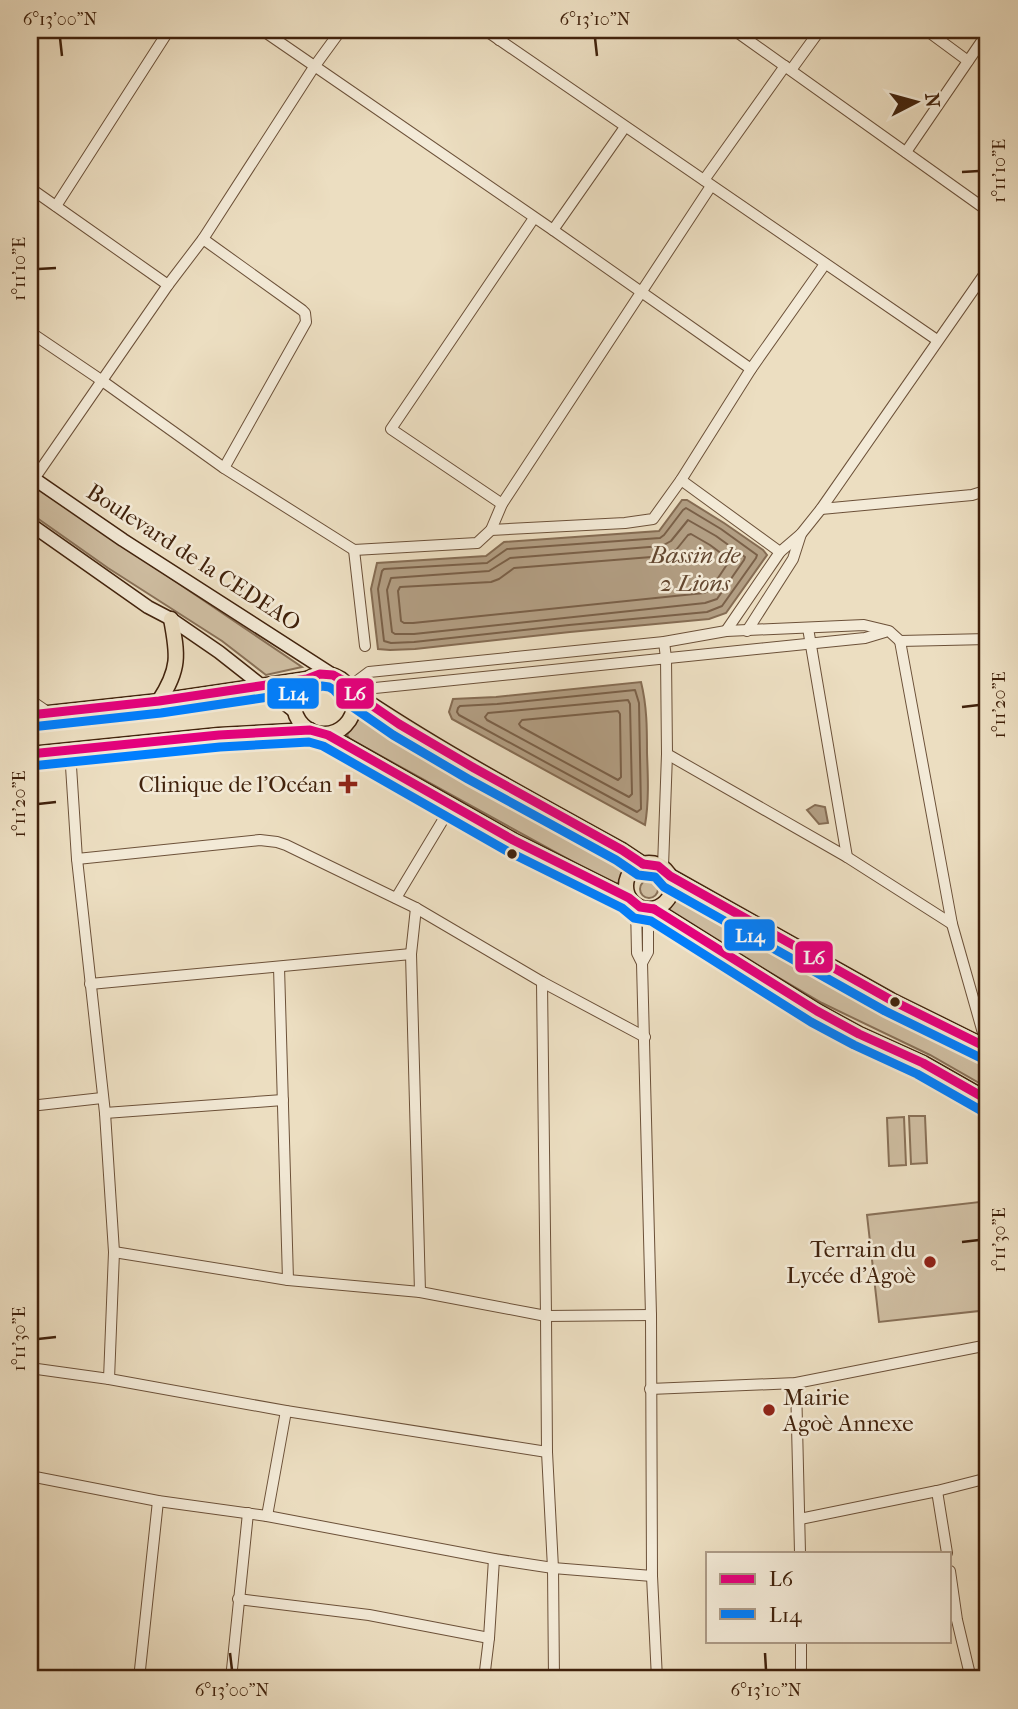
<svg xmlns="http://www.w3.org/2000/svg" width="1018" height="1709" font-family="'IM FELL French Canon',serif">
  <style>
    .green { fill: #cfbea2; stroke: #887057; stroke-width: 2 }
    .water { fill: #b29e83; stroke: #856c53; stroke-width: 2 }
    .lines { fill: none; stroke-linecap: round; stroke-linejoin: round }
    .shore { stroke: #7a6048; stroke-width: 2 }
    .street-casing { stroke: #6c5139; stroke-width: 12 }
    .secondary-casing { stroke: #41220c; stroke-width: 15 }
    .primary-casing { stroke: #41220c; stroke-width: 17 }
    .street { stroke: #f3ead7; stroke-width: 10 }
    .secondary { stroke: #f3ead7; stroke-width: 12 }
    .primary { stroke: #ecdec1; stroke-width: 14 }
    .bus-1-casing { stroke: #f3ead7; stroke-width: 14 }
    .bus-2-casing { stroke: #f3ead7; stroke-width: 14 }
    .bus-1 { stroke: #e5007d; stroke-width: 9 }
    .bus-2 { stroke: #007fff; stroke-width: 9 }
    .ticks { fill: none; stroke: #41220c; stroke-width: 2.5 }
    .poi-dot { fill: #8f2418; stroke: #f3ead7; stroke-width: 2.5 }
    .bus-dot { fill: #41220c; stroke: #f3ead7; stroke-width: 2.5 }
    .labels { text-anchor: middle; stroke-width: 5; stroke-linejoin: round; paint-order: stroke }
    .street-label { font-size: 23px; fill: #41220c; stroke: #f3ead7 }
    .poi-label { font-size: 23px; fill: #41220c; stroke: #f3ead7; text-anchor: end }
    .water-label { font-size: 24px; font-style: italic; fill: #634730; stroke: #f3ead7 }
    .line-badge { stroke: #f3ead7; stroke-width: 2.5 }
    .badge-label { font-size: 19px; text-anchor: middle; font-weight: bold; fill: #fff }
    .neatline { fill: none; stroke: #41220c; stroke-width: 2.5 }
    .ticks-label { font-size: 18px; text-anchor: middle; fill: #41220c }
  </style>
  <rect width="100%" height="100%" fill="#ecdec1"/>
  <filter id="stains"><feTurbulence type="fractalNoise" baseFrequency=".00286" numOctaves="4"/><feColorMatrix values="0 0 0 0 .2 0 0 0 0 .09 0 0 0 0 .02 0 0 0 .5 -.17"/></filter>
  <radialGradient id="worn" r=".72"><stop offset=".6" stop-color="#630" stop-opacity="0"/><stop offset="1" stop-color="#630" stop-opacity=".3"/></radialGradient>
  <g class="green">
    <polygon points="30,483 302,667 266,675 222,641 108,568 30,513"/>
    <polygon points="361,712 364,712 480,781 630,862 621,881 616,884 586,869 350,739 347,735 356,722"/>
    <circle cx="649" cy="889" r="9"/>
    <path d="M 678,891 C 737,926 797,960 858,992 C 901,1015 946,1033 988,1058 L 988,1088 L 930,1055 L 822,1003 L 666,912 Z"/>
    <polygon points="909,1116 925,1116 927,1163 911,1164"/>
    <polygon points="904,1117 906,1165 889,1166 887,1118"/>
    <polygon points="988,1201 988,1310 879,1322 867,1215"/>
  </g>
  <g class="water">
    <polygon points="682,500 687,500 724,523 763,550 767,555 726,613 709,619 570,632 415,649 390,650 378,649 371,589 377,563 486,556 504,542 659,531"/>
    <path d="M 641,682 C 647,706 647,729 647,753 C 648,777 649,802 645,825 L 452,719 L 449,712 L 453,699 L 496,697 Z"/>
    <polygon points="815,805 825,807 828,823 819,824 807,810"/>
  </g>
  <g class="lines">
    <g class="shore">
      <polygon points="686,508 721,529 757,555 756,558 722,606 707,612 569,625 414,642 391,643 384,641 378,589 382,571 384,569 487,563 507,549 660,538 664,535 683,510"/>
      <polygon points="688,520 716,536 745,557 744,560 717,599 705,603 414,634 395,634 392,632 387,590 391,578 489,571 510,558 662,546 671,541"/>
      <polygon points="691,534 710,545 730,560 710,590 704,593 413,623 404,623 401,621 398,591 400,587 491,582 499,579 514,568 664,556 676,550 688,535"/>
      <polygon points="635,690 639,703 641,809 637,812 459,715 457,712 458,708 460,706 497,704"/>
      <polygon points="628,700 630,704 632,794 629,797 487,720 485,717 488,713"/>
      <polygon points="618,711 620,714 621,777 618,780 521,727 519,724 522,720"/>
    </g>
    <defs>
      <g id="street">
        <polyline points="262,30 553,230 751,369"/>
        <polyline points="485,30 937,340"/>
        <polyline points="734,30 988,211"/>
        <polyline points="926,30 968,61"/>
        <polyline points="499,40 506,30"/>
        <polyline points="791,70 820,30"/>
        <polyline points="906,152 988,32"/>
        <polyline points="704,180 785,66"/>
        <polyline points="30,188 168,285"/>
        <polyline points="56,206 169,30"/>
        <polyline points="553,230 625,127"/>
        <polyline points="203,239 302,310 305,313 306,322 224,468"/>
        <polyline points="30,332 101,380 224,468 354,550 477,543 491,530 625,523 653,519 681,480 751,369 825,264"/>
        <polyline points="34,479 168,285 203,239 314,67 341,30"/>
        <polyline points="681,480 780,552"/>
        <polyline points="502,504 391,429 534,218"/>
        <polyline points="821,509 972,495 988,490"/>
        <polyline points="491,530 502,504 711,186"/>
        <polyline points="354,550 365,646"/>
        <polyline points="808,628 847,857"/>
        <polyline points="726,631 780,552 801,534 821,509 988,269"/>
        <polyline points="747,631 793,559 801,534"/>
        <polyline points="900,641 952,924 987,1047"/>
        <polyline points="352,684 375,688 865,638 885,632"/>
        <polyline points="349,687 369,672 664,642 726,631 864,625 889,631 900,641 988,639"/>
        <polyline points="30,700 49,713"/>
        <polyline points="70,751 77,859 105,1113 114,1252 109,1379"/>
        <polyline points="667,754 847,857 952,924"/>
        <polyline points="77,859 260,840 277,842 286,845 416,908 542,982 645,1037"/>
        <polyline points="663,867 667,754 666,658 664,642"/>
        <polyline points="396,898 452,805"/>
        <polyline points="636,906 637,953 642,963 651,1315 652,1576 657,1679"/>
        <polyline points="416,908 411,954 420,1292"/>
        <polyline points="642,963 648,952 648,910"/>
        <polyline points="279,967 288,1280"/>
        <polyline points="542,982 546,1316 547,1452 553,1568 554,1679"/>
        <polyline points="90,984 411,954"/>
        <polyline points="30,1106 102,1098"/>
        <polyline points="105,1113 283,1100"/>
        <polyline points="114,1252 288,1280 420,1292 546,1316 651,1315"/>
        <polyline points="30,1368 109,1379 286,1411 547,1452"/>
        <polyline points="796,1383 800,1553"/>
        <polyline points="650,1389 796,1383 988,1345"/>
        <polyline points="30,1476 158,1501 267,1516 494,1559 553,1568 652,1576"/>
        <polyline points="937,1491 947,1553"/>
        <polyline points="267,1516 286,1411"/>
        <polyline points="800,1519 937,1491 988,1478"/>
        <polyline points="950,1571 957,1620 971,1679"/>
        <polyline points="238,1599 369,1615 489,1638"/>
        <polyline points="801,1641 801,1679"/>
        <polyline points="139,1679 158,1501"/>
        <polyline points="231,1679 248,1513"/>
        <polyline points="484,1679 489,1638 494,1559"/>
      </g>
      <g id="secondary">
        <polyline points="30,476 123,540 333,675"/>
        <polyline points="30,524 148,607 171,619 219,652 294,711"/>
      </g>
      <g id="primary">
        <circle cx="324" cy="704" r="30"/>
        <path d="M 351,691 C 438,750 530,799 622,850 L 643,864"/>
        <path d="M 159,701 C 180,669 178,655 171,619"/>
        <polyline points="30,715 159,701 307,679"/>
        <polyline points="328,735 513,840 629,898"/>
        <polyline points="30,754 219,735 310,730"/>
        <circle cx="649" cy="886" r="23"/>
        <polyline points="670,876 891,1000 988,1048"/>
        <polyline points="654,909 817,1011 859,1034 923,1063 988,1100"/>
      </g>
    </defs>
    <use href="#street" class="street-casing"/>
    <use href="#secondary" class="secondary-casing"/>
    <use href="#primary" class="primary-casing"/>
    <use href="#street" class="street"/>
    <use href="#secondary" class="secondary"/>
    <use href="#primary" class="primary"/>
    <defs>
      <g id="bus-1">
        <polyline points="30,715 159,701 307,679 320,674 333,675 342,680 351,691 399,724 474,768 622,850 643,864"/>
        <polyline points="30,754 219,735 310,730 328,735 513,840 629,898 640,907 654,909"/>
        <polyline points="643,864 658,866 670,876 891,1000 988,1048"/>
        <polyline points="654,909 817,1011 859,1034 923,1063 988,1100"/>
      </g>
      <g id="bus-2">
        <polyline points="31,727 161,713 309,691 322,686 329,687 334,690 344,701 393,735 468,779 616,860 638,875 655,877 664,887 885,1011 983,1059"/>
        <polyline points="31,766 220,747 309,742 323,746 507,851 622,908 634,918 651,921 811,1022 854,1045 917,1074 982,1111"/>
      </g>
    </defs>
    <use href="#bus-1" class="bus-1-casing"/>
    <use href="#bus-2" class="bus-2-casing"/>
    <use href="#bus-1" class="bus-1"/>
    <use href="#bus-2" class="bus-2"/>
  </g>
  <path class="ticks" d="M 60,38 L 62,56M 595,38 L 597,56M 962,172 L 979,171M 38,269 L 56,268M 962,707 L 979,705M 38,804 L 56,802M 962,1242 L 979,1240M 38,1339 L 56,1337M 230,1653 L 232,1670M 765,1653 L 766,1670"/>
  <g class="poi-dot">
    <path d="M344.5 773.5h7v7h7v7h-7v7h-7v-7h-7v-7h7z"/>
    <circle cx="930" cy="1262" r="7"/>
    <circle cx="769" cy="1410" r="7"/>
  </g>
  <g class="bus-dot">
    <circle cx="512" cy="854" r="6"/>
    <circle cx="895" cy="1002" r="6"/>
  </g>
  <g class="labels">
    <g class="street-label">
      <text transform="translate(194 557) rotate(33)" y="8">Boulevard de la CEDEAO</text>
    </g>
    <g class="poi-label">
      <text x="332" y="792">Clinique de l'Océan</text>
      <text x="916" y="1257">Terrain du<tspan x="916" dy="26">Lycée d'Agoè</tspan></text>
      <text x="783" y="1405" text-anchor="start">Mairie<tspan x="783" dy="26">Agoè Annexe</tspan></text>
    </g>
    <g class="water-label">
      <text x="695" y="563">Bassin de<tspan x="695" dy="28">2 Lions</tspan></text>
    </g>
  </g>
  <g class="line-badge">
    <rect x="266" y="677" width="54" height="33" rx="7" fill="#007fff"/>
    <rect x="335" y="677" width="40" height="33" rx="7" fill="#e5007d"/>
    <rect x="723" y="918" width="53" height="34" rx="7" fill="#007fff"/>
    <rect x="794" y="940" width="40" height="34" rx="7" fill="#e5007d"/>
  </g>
  <g class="badge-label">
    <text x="293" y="700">L14</text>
    <text x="355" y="700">L6</text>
    <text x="750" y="942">L14</text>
    <text x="814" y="964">L6</text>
  </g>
  <rect width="1018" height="1709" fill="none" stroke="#ecdec1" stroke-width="77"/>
  <rect x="706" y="1552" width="245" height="91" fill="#f3ead7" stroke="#ac9a86" stroke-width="2"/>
  <rect x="720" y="1574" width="35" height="10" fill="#e5007d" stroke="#ac9a86" stroke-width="2"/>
  <text x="769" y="1586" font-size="21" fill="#41220c">L6</text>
  <rect x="720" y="1609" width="35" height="10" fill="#007fff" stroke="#ac9a86" stroke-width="2"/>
  <text x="769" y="1622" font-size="21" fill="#41220c">L14</text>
  <g transform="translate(916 102) rotate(84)" stroke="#f3ead7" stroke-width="5" paint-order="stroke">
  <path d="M0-5L12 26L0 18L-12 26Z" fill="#41220c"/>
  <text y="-10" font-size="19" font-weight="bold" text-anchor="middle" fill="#41220c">N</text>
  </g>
  <rect x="38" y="38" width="941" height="1632" class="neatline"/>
  <g class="ticks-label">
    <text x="60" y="25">6°13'00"N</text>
    <text x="595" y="25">6°13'10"N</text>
    <text transform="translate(999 171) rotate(-90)" y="6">1°11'10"E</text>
    <text transform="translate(19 269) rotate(-90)" y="6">1°11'10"E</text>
    <text transform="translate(999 705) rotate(-90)" y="6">1°11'20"E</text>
    <text transform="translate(19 804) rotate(-90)" y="6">1°11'20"E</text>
    <text transform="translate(999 1240) rotate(-90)" y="6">1°11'30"E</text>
    <text transform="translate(19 1339) rotate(-90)" y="6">1°11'30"E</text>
    <text x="232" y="1696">6°13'00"N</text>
    <text x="766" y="1696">6°13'10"N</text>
  </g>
  <rect width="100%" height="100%" filter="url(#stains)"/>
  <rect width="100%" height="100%" fill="url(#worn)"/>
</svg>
